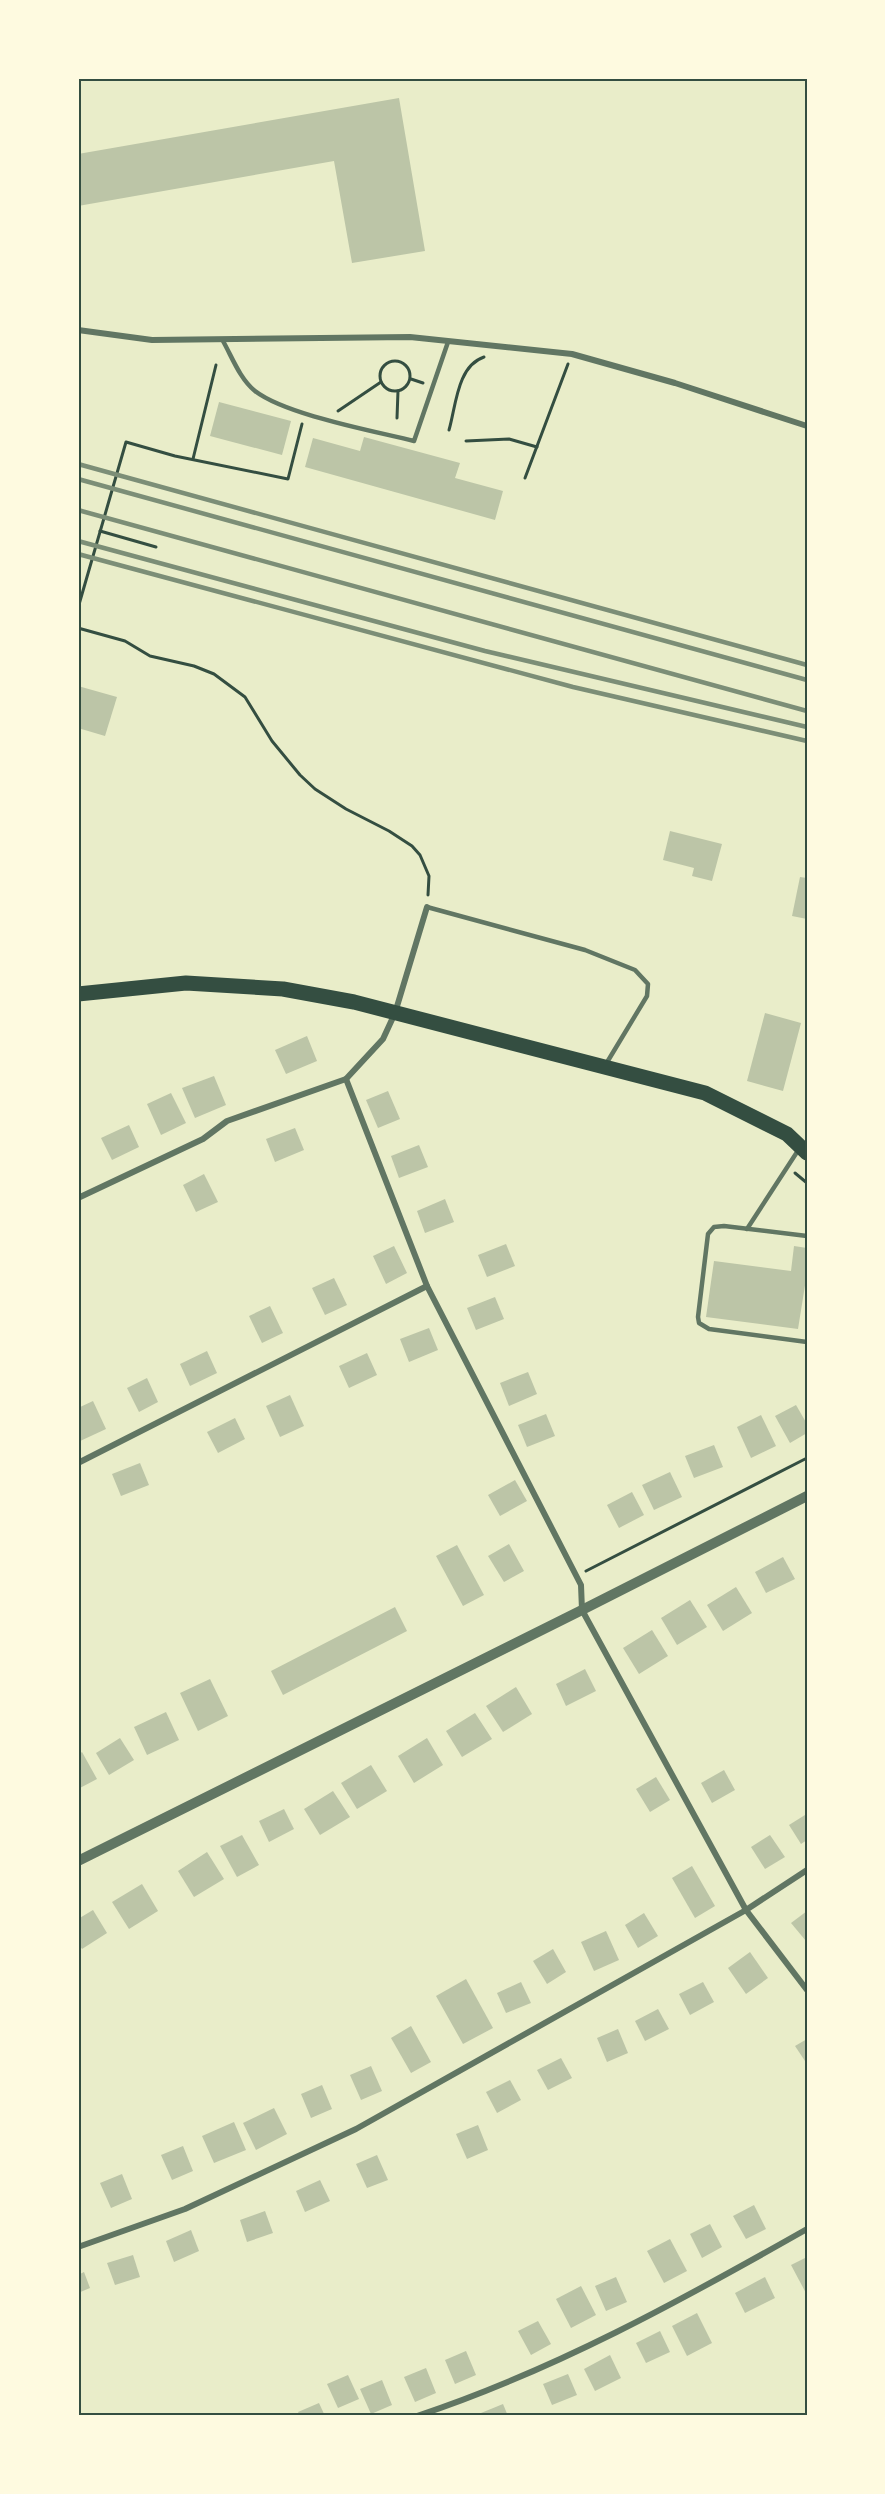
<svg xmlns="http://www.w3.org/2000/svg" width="885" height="2494" font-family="'Open Sans',sans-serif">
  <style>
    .building { fill: #bcc5a7 }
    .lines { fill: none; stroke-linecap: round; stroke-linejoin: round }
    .path { stroke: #344e41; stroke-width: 3 }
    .service { stroke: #617663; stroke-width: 4.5 }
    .minor { stroke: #617663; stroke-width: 6 }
    .tertiary { stroke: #617663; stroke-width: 10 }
    .primary { stroke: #344e41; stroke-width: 15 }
    .rail { stroke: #7c8e77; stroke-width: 4.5 }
    .neatline { fill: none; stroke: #344e41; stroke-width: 2 }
  </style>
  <rect width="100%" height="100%" fill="#e9edc9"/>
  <g class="building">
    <polygon points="399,98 425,251 352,263 334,161 78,206 78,154"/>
    <polygon points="219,402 291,421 282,455 210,436"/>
    <polygon points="364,437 460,463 455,478 503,491 495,520 305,467 313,438 360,451"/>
    <polygon points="78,686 117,697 105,736 78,728"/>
    <polygon points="670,831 722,844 712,881 692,876 694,868 663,860"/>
    <polygon points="800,877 807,878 807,919 792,916"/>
    <polygon points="765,1013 801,1023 783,1091 747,1081"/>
    <polygon points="307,1036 317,1061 286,1074 275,1050"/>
    <polygon points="214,1076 226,1105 195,1118 182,1088"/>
    <polygon points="388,1091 400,1119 378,1128 366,1100"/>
    <polygon points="171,1093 186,1123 161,1135 147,1104"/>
    <polygon points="129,1125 139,1147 112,1160 101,1138"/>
    <polygon points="295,1128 304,1150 275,1162 266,1139"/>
    <polygon points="419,1145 428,1167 399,1178 391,1156"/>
    <polygon points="204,1174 218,1202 196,1212 183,1185"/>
    <polygon points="445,1199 454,1222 425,1233 417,1211"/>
    <polygon points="506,1244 515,1266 487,1277 478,1255"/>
    <polygon points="394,1246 407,1273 386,1284 373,1256"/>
    <polygon points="794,1246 807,1248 807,1273 798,1329 706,1317 714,1261 791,1271"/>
    <polygon points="334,1278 347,1305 325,1315 312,1288"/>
    <polygon points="495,1297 504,1319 476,1330 467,1308"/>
    <polygon points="270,1306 283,1333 262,1343 249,1316"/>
    <polygon points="429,1328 438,1350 409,1362 400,1339"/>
    <polygon points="207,1351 217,1373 190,1386 180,1364"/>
    <polygon points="367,1353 377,1375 349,1388 339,1366"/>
    <polygon points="528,1372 537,1394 509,1406 500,1383"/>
    <polygon points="147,1378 158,1402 139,1412 127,1388"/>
    <polygon points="290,1395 304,1426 280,1437 266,1406"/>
    <polygon points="93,1401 106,1429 78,1442 78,1408"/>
    <polygon points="796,1405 807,1424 807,1433 790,1443 775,1416"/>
    <polygon points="546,1414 555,1436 527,1447 518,1425"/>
    <polygon points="761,1415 776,1446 751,1458 737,1427"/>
    <polygon points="235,1418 245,1439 218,1453 207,1432"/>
    <polygon points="714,1445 723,1467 694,1478 685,1456"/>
    <polygon points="140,1463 149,1485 121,1496 112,1474"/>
    <polygon points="670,1472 682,1497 654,1510 642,1485"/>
    <polygon points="515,1480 527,1501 500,1516 488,1495"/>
    <polygon points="632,1492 644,1515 619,1528 607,1505"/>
    <polygon points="509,1544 524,1571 504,1582 488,1556"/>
    <polygon points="457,1545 484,1595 463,1606 436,1556"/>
    <polygon points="783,1557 795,1579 766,1593 755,1572"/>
    <polygon points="736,1587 752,1613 723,1631 707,1605"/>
    <polygon points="690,1600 707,1627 677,1645 661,1618"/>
    <polygon points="395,1607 407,1631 283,1695 271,1671"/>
    <polygon points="652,1630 668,1656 639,1674 623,1648"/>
    <polygon points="585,1669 596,1691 566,1706 556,1684"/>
    <polygon points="210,1679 228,1716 198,1731 180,1693"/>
    <polygon points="516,1687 532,1714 503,1732 486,1706"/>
    <polygon points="166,1712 179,1740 147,1755 134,1727"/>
    <polygon points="475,1713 492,1739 462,1757 446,1731"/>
    <polygon points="120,1738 134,1760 109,1775 96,1753"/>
    <polygon points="427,1738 443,1765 414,1783 398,1756"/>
    <polygon points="82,1752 97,1779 78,1789 78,1755"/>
    <polygon points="371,1765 387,1791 357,1809 341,1783"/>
    <polygon points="724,1770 735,1790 712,1803 701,1783"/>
    <polygon points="656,1777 670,1800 650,1812 636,1789"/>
    <polygon points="333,1791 350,1817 320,1835 304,1809"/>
    <polygon points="284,1809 294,1829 269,1842 259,1821"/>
    <polygon points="805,1815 807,1818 807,1840 801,1844 789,1825"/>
    <polygon points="242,1835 259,1865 237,1877 220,1846"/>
    <polygon points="770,1835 785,1857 765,1869 751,1847"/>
    <polygon points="207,1852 224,1879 194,1897 178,1871"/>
    <polygon points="692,1866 715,1906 695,1918 672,1878"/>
    <polygon points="142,1884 158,1911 129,1929 112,1902"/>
    <polygon points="93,1910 107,1933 82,1949 78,1943 78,1919"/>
    <polygon points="807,1911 807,1940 806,1941 791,1923"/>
    <polygon points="644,1913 658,1936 638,1948 625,1925"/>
    <polygon points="606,1931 619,1960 594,1971 581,1942"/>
    <polygon points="553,1949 566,1972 547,1984 533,1961"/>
    <polygon points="750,1952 768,1978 746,1994 728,1968"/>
    <polygon points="466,1979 493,2028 463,2044 436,1996"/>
    <polygon points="521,1982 531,2003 506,2013 497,1993"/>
    <polygon points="703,1982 714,2002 690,2015 679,1994"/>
    <polygon points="658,2009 669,2029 645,2041 635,2021"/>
    <polygon points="411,2026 431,2062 411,2073 391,2038"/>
    <polygon points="618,2029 628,2053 607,2062 597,2038"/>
    <polygon points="807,2039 807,2064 795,2046"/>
    <polygon points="561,2058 572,2078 548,2090 537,2070"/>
    <polygon points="371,2066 382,2091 361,2100 350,2075"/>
    <polygon points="510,2080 521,2100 497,2113 486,2092"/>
    <polygon points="322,2085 332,2109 311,2118 301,2094"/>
    <polygon points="274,2108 287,2134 256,2150 243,2123"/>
    <polygon points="234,2122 246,2150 214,2163 202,2136"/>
    <polygon points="478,2125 488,2150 467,2159 456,2134"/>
    <polygon points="183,2146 193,2171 172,2180 161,2155"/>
    <polygon points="377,2155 388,2180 367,2188 356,2164"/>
    <polygon points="122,2174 132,2199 111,2208 100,2183"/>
    <polygon points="320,2180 330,2201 305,2212 296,2191"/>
    <polygon points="754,2205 766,2229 746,2239 733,2216"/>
    <polygon points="265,2211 273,2233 247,2242 240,2220"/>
    <polygon points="710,2224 722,2247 702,2258 690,2234"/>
    <polygon points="191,2230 199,2251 174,2262 166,2241"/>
    <polygon points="670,2239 687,2271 664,2283 647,2251"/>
    <polygon points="133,2255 140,2277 115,2285 107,2263"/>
    <polygon points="807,2257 807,2295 791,2265"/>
    <polygon points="84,2272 90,2288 78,2293 78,2275"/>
    <polygon points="616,2277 627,2302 606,2311 595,2286"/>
    <polygon points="765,2277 775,2298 745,2313 735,2293"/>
    <polygon points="581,2286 596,2315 571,2328 556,2299"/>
    <polygon points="697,2313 712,2343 687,2356 672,2326"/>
    <polygon points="538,2321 551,2344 531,2355 518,2331"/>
    <polygon points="660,2331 670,2352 646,2363 636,2343"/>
    <polygon points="466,2351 476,2375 455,2384 445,2360"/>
    <polygon points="610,2355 621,2378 595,2391 584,2369"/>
    <polygon points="426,2368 436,2393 415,2402 404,2377"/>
    <polygon points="568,2374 577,2395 552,2405 543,2384"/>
    <polygon points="348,2375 359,2399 338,2408 327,2384"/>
    <polygon points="382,2380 392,2405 371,2414 360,2389"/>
    <polygon points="319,2403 325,2416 300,2416 298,2412"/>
    <polygon points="503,2404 508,2416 482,2416 481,2413"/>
  </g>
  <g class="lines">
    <g class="path">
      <circle cx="395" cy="376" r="15"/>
      <polyline points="411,379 423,383"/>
      <polyline points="338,411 381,382"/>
      <polyline points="397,418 398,391"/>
      <path d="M 449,430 C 456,406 457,366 484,357"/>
      <polyline points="466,441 509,439 537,447"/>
      <polyline points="193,459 216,365"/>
      <polyline points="525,478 568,364"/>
      <polyline points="100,531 156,547"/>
      <polyline points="78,608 126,442 175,456 288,479 302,424"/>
      <polyline points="78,628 125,641 150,656 194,666 214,674 245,697 272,741 300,775 315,789 346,809 389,831 412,846 420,855 429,876 428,895"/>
      <polyline points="795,1173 807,1183"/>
      <polyline points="586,1571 807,1458"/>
    </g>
    <g class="service">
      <path d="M 223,341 C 232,357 240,379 255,391 C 286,415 374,431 414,441 L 448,342"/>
      <polyline points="427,907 585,950 635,970 648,984 647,996 606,1064"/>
      <polyline points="747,1229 799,1149"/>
      <polyline points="807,1236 724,1226 714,1227 708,1234 698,1317 699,1323 709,1329 807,1342"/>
    </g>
    <g class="minor">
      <polyline points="78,330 152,340 410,337 572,354 675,383 807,426"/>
      <polyline points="346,1079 383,1039 395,1013 427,907"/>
      <polyline points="78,1198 203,1139 227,1121 346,1079 427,1286 581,1585 582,1610 746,1910 807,1990"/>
      <polyline points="78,1463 427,1286"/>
      <polyline points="78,2247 185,2209 356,2129 746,1910 807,1870"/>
      <path d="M 417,2416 C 553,2371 682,2300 807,2229"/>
    </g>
    <polyline class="tertiary" points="78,1861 582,1610 807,1496"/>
    <polyline class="primary" points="78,994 186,983 283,989 354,1002 705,1093 787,1134 807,1153"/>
    <g class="rail">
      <polyline points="78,464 807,665"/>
      <polyline points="78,479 807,680"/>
      <polyline points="78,510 807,711"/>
      <polyline points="78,541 485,651 807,727"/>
      <polyline points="78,554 573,687 807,741"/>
    </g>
  </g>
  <rect width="885" height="2494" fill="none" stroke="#fefae0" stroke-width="159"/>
  <rect x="80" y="80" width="726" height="2334" class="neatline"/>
</svg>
